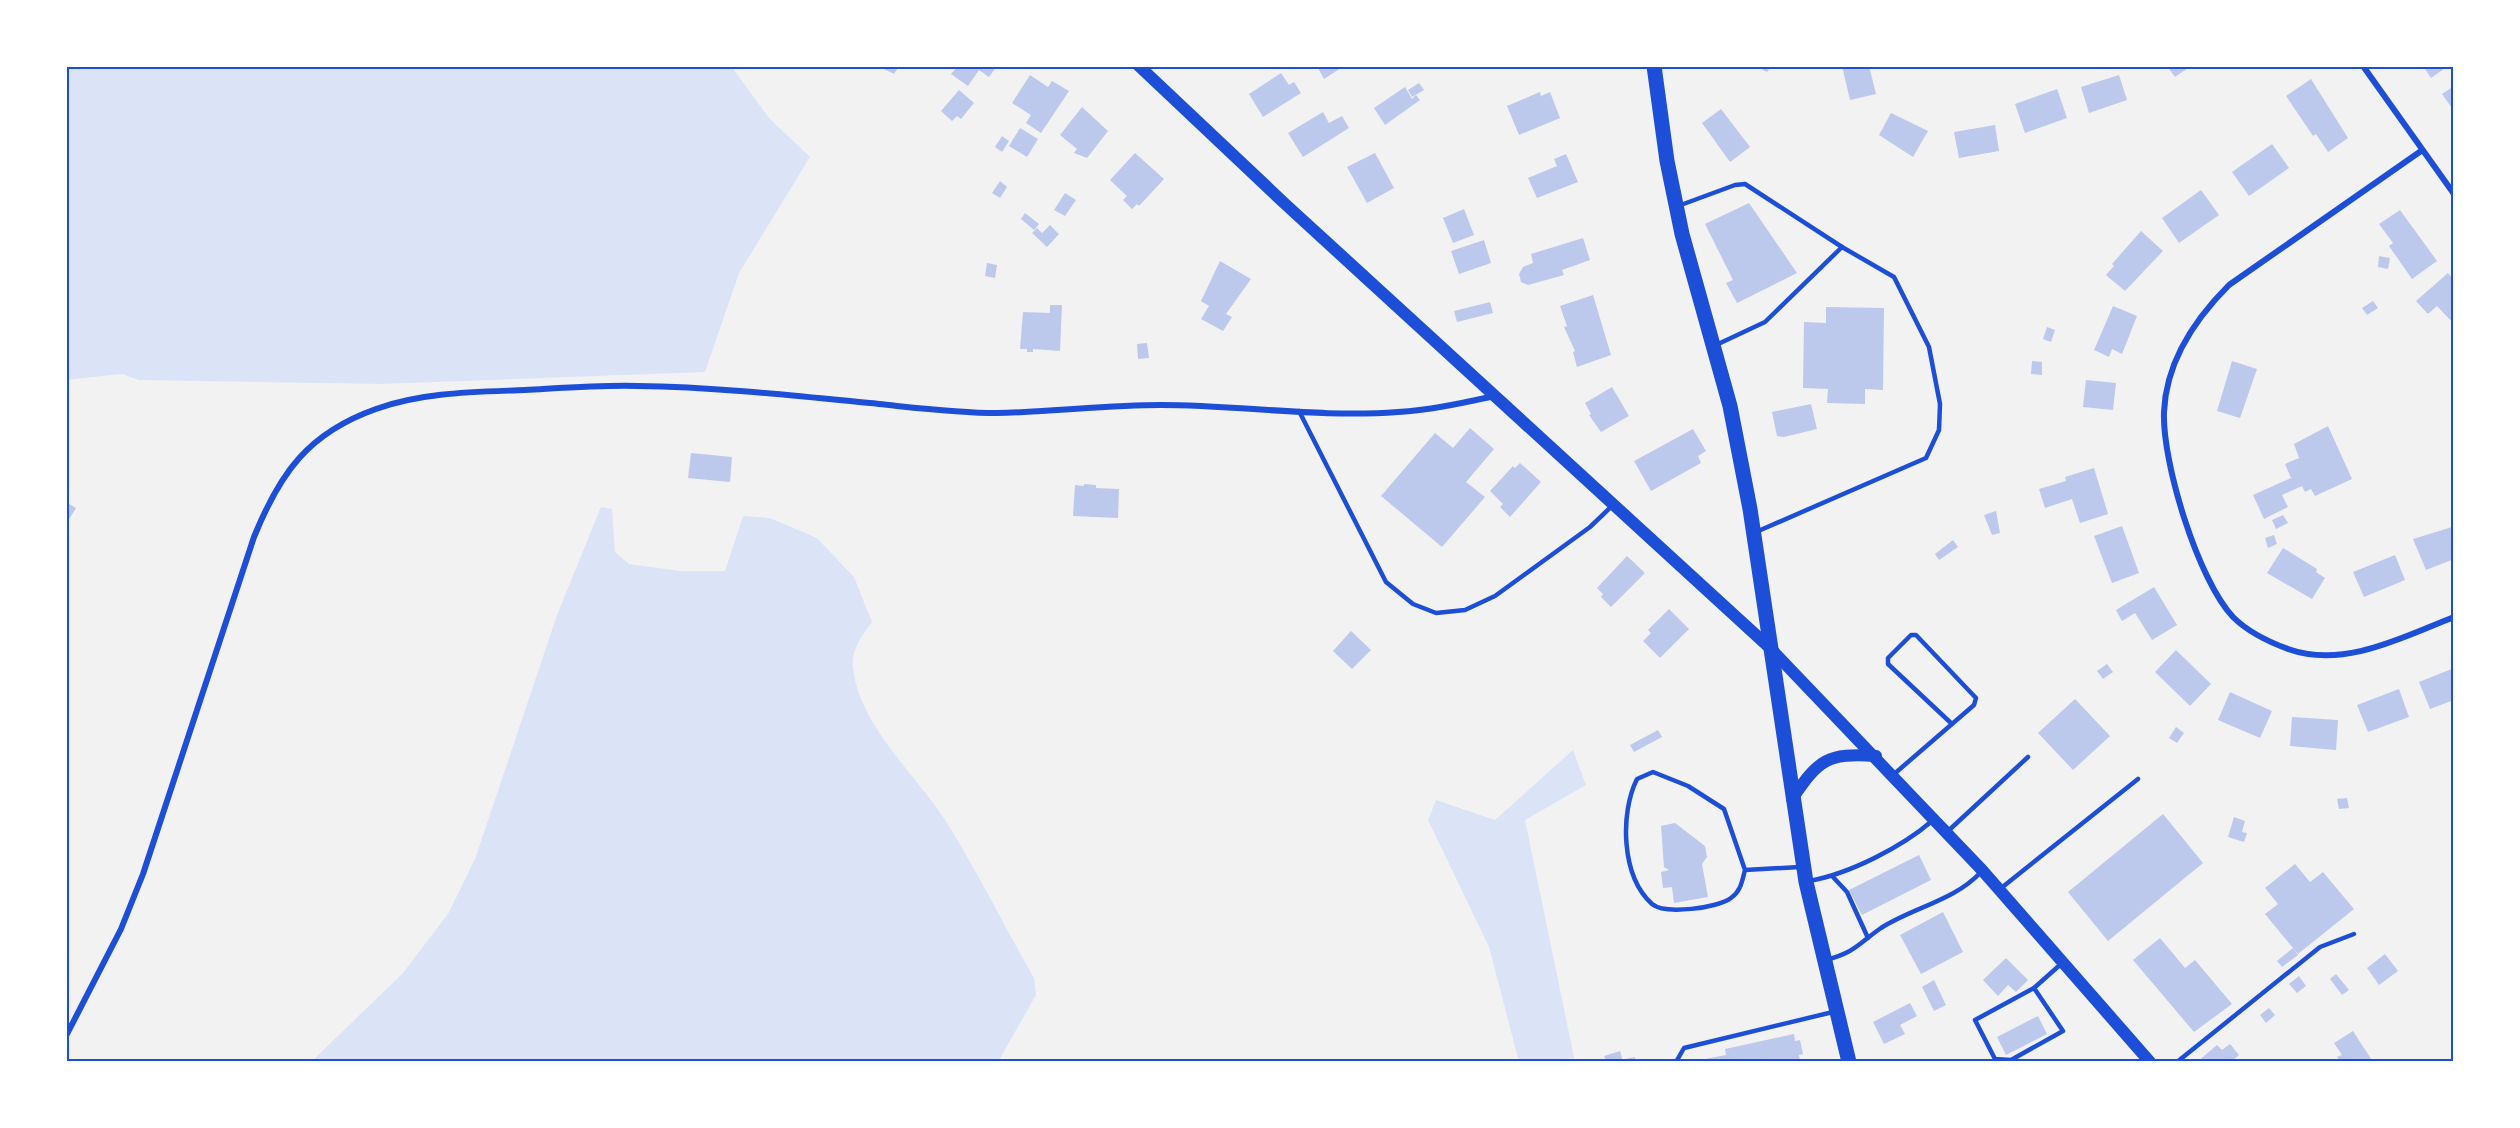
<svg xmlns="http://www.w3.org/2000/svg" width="2520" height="1128" font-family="'Roboto Serif',serif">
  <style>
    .green { fill: #dbe4f7 }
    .building { fill: #bdc9ec }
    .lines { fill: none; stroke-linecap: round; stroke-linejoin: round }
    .service { stroke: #1d4ed8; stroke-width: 4.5 }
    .minor { stroke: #1d4ed8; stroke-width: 6 }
    .secondary { stroke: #1d4ed8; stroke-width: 12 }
    .primary { stroke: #1d4ed8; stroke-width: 15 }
    .neatline { fill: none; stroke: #1d4ed8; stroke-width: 2 }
  </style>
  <rect width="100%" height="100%" fill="#f2f2f2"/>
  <g class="green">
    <polygon points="66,66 731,66 769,118 810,157 739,273 705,372 381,384 139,380 122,374 66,380"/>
    <path d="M 601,507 L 612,509 L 615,552 L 629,564 L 680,571 L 725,571 L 743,516 L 770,518 L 817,538 L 854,577 L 872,622 C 862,635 851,650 853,667 C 859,727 919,777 949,826 C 979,875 1005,927 1034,978 L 1036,995 L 998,1062 L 311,1062 L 402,974 L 448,914 L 475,859 L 557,615 Z"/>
    <polygon points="1573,750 1586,785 1525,820 1575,1062 1519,1062 1489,947 1428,820 1436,800 1495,820"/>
  </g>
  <g class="building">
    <polygon points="883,66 899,66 894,74 882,68"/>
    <polygon points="958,66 997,66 989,77 979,70 968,86 951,74"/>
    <polygon points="1317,66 1339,66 1341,68 1324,79"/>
    <polygon points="1756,66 1771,66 1767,72"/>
    <polygon points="1842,66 1869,66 1876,94 1850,100"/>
    <polygon points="2167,66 2191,66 2175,77"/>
    <polygon points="2423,66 2448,66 2431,78"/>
    <polygon points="1281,73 1289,85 1294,82 1301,93 1263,117 1249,94"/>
    <polygon points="1030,75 1048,87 1052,81 1069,91 1041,133 1026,123 1031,115 1012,103"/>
    <polygon points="2119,75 2127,100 2089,113 2081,87"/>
    <polygon points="2311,79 2348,138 2328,152 2316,134 2313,136 2286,96"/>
    <polygon points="1419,83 1424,90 1412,97 1408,90"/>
    <polygon points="2454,86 2454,111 2442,94"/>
    <polygon points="1405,87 1412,99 1416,95 1420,100 1385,125 1374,108"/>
    <polygon points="2057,89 2067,118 2025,133 2015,104"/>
    <polygon points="959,90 974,103 961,119 957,116 952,121 941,111"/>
    <polygon points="1540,92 1541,96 1550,92 1560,118 1519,135 1507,106"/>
    <polygon points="1082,107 1108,131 1087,158 1074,153 1077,149 1060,135"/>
    <polygon points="1721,109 1750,147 1730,162 1702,123"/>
    <polygon points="1323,112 1329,123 1342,116 1349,128 1303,157 1288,133"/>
    <polygon points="1891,113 1928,131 1913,157 1879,135"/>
    <polygon points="1995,125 1999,151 1959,158 1954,132"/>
    <polygon points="1020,128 1038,139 1027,157 1009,146"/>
    <polygon points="1002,136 1009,141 1002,152 995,147"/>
    <polygon points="2272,144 2289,168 2249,196 2232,172"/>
    <polygon points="1135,153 1164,179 1139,206 1137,204 1132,209 1123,200 1127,196 1110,180"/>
    <polygon points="1375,153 1394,188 1367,203 1347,167"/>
    <polygon points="1566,154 1578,182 1537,198 1528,178 1557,166 1554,159"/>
    <polygon points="1000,181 1007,187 1000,198 992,193"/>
    <polygon points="2201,190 2219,215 2179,243 2162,218"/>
    <polygon points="1065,193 1076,200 1065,216 1054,210"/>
    <polygon points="1749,203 1797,273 1737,303 1726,283 1733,280 1705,224"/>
    <polygon points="1464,209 1474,235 1453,243 1443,218"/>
    <polygon points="2400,210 2437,261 2412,279 2389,246 2393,243 2379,224"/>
    <polygon points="1025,213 1039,224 1034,230 1021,219"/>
    <polygon points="1050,225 1059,234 1047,247 1032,233 1037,228 1042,233"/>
    <polygon points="2141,231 2163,251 2125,291 2106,275 2114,266 2112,264"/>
    <polygon points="1583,238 1590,260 1562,270 1564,275 1528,285 1521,282 1519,274 1523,267 1533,263 1531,254"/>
    <polygon points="1484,240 1491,263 1459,274 1451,251"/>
    <polygon points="2379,256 2390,258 2388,269 2378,267"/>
    <polygon points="1220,261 1251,279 1226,314 1232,317 1223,331 1201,319 1209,306 1201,301"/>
    <polygon points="987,263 997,265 995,278 985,276"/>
    <polygon points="2448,273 2454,280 2454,324 2437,306 2428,314 2416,301"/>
    <polygon points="1593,295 1611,355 1577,367 1573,352 1575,351 1564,327 1567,326 1560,306"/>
    <polygon points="2373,301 2378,308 2367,315 2362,308"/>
    <polygon points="1490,302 1493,313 1457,322 1454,311"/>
    <polygon points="1050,305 1062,305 1060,351 1033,349 1033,352 1027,352 1027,349 1020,349 1023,312 1050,313"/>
    <polygon points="2113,306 2137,316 2122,354 2112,349 2109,357 2094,350"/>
    <polygon points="1826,307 1884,308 1883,390 1865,389 1865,404 1827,403 1828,389 1803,388 1804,322 1826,323"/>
    <polygon points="2047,327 2055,330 2051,342 2043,339"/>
    <polygon points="1147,343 1149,358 1138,359 1137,344"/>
    <polygon points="2032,361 2042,362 2042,375 2031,374"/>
    <polygon points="2232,361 2257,369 2240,418 2217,411"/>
    <polygon points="2086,380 2116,383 2113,410 2083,407"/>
    <polygon points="1612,387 1629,416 1601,432 1589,415 1591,414 1585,403"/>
    <polygon points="1811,404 1817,429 1784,437 1777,436 1772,412"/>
    <polygon points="2328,426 2352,479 2315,496 2311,489 2305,492 2302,486 2282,495 2288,507 2264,519 2253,495 2291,478 2285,464 2299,458 2294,444"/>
    <polygon points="1470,428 1494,449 1466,482 1485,497 1442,547 1381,496 1435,433 1453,448"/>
    <polygon points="1693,429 1706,451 1698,456 1701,463 1651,491 1634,461"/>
    <polygon points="691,453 732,457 730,482 688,478"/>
    <polygon points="1520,463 1541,482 1510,517 1500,507 1503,504 1490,491 1513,466 1515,468"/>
    <polygon points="2094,468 2108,514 2080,523 2072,499 2045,508 2039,489 2066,481 2065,477"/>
    <polygon points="1084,484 1096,485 1096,488 1119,489 1118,518 1073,516 1075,485 1084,486"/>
    <polygon points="66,502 76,508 66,524"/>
    <polygon points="1996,511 2000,533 1992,535 1984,515"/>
    <polygon points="2283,515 2288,523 2276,529 2272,520"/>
    <polygon points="2122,526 2139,573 2112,583 2094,536"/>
    <polygon points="2452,527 2454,559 2426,570 2413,539"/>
    <polygon points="2274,535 2277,544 2268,548 2265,538"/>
    <polygon points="1953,540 1958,547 1939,560 1935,554"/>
    <polygon points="2283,548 2317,569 2316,572 2325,578 2312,599 2267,573"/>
    <polygon points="2395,555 2405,580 2364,597 2353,572"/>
    <polygon points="1627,556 1645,573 1611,607 1601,597 1603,594 1597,588"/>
    <polygon points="2154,587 2177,625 2152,640 2135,613 2122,621 2116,610"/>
    <polygon points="1669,609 1689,629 1660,658 1643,641 1651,633 1648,630"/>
    <polygon points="1351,631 1371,650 1352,669 1333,651"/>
    <polygon points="2176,650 2211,684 2190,706 2155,672"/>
    <polygon points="2107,664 2113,672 2103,679 2097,671"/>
    <polygon points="2454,668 2454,700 2430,709 2419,682"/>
    <polygon points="2399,689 2409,717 2368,732 2357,705"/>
    <polygon points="2230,692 2272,711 2260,738 2218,720"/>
    <polygon points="2075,699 2110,736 2073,770 2038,733"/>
    <polygon points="2292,717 2338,720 2336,750 2290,746"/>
    <polygon points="2176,727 2184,733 2177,743 2169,738"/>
    <polygon points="1658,730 1662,737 1634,752 1630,745"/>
    <polygon points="2347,798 2349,808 2339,809 2337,799"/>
    <polygon points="2163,814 2203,863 2108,941 2068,892"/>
    <polygon points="2234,817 2245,821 2242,832 2247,833 2244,842 2228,837"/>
    <polygon points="1675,823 1705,846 1707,857 1702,864 1708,897 1674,903 1672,887 1663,888 1661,872 1669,870 1664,867 1661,826"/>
    <polygon points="1919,855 1931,880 1862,915 1849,890"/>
    <polygon points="2295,864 2310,882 2323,872 2354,909 2298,954 2265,914 2278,904 2265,888"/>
    <polygon points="1943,912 1963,952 1921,974 1900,935"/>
    <polygon points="2160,938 2185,968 2195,960 2232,1004 2194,1032 2133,960"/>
    <polygon points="2293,948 2298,955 2282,967 2277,961"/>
    <polygon points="2385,954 2398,971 2379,985 2367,968"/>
    <polygon points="2006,958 2028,980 2016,992 2008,985 1998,996 1983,980"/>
    <polygon points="2336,974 2349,990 2342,995 2330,979"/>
    <polygon points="2299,976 2306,986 2297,993 2289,984"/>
    <polygon points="1934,980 1946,1005 1934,1011 1922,987"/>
    <polygon points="1910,1003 1917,1016 1900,1025 1905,1034 1884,1044 1873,1022"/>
    <polygon points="2269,1008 2275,1015 2266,1023 2260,1015"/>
    <polygon points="2038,1016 2047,1034 2006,1055 1997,1037"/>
    <polygon points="2353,1031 2373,1062 2340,1062 2337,1057 2342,1055 2334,1043"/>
    <polygon points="1794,1034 1795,1041 1800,1040 1803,1054 1799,1055 1800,1062 1706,1062 1705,1059 1726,1055 1725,1049"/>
    <polygon points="2230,1044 2239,1055 2231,1062 2197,1062 2217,1045 2222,1050"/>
    <polygon points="1620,1051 1623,1062 1606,1062 1604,1056"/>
    <polygon points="1635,1057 1636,1062 1626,1062 1625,1059"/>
  </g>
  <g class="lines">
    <g class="service">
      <polyline points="1678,206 1735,185 1745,184 1842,247"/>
      <polyline points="1716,345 1765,322 1842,247 1894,277 1929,347 1940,404 1939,430 1926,458 1756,532"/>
      <polyline points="1299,411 1386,582 1413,604 1436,613 1465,610 1495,596 1590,527 1613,505"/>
      <polyline points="1893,775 1974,705 1976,698 1916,635 1911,635 1888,658 1888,664 1952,724"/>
      <polyline points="1947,832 2028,757"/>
      <path d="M 1745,870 C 1742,881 1741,891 1731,898 C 1718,908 1665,915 1652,904 C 1621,876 1620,813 1637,779 L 1653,772 L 1688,786 L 1724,809 L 1745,870 L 1800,867"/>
      <polyline points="1833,877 1847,892 1868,938"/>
      <path d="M 1809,881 C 1849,874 1902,847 1932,821"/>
      <polyline points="2000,889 2138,779"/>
      <path d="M 1826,960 C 1856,952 1858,944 1881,928 C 1914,907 1954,901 1981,872"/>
      <polyline points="2034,988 2063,1031 2011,1060 1995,1059 1975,1020 2034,988 2061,964"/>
      <polyline points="1676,1062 1684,1048 1833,1012"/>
      <polyline points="2177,1062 2320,947 2354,934"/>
    </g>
    <g class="minor">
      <polyline points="2363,66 2454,194"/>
      <path d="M 2421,151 L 2229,285 C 2196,318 2166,362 2164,412 C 2162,462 2198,580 2233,617 C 2247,631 2269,642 2288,649 C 2344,669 2403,637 2454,617"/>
      <path d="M 66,1036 L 121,929 L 143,874 L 254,537 C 280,473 308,433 376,409 C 422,392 476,392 525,390 C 562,388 600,385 637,386 C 718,387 798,396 879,404 C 918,408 958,413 997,413 C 1052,412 1107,405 1161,405 C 1240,405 1319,418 1398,412 C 1431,410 1462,403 1495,396"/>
    </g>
    <g class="secondary">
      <polyline points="1139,66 1283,202 1769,647 1982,870 2150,1062"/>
      <path d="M 1792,799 C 1819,759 1827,753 1876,756"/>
    </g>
    <polyline class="primary" points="1654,66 1667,161 1682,234 1730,406 1750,509 1806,882 1849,1062"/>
  </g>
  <rect width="2520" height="1128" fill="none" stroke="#ffffff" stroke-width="135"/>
  <rect x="68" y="68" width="2384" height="992" class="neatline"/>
</svg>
